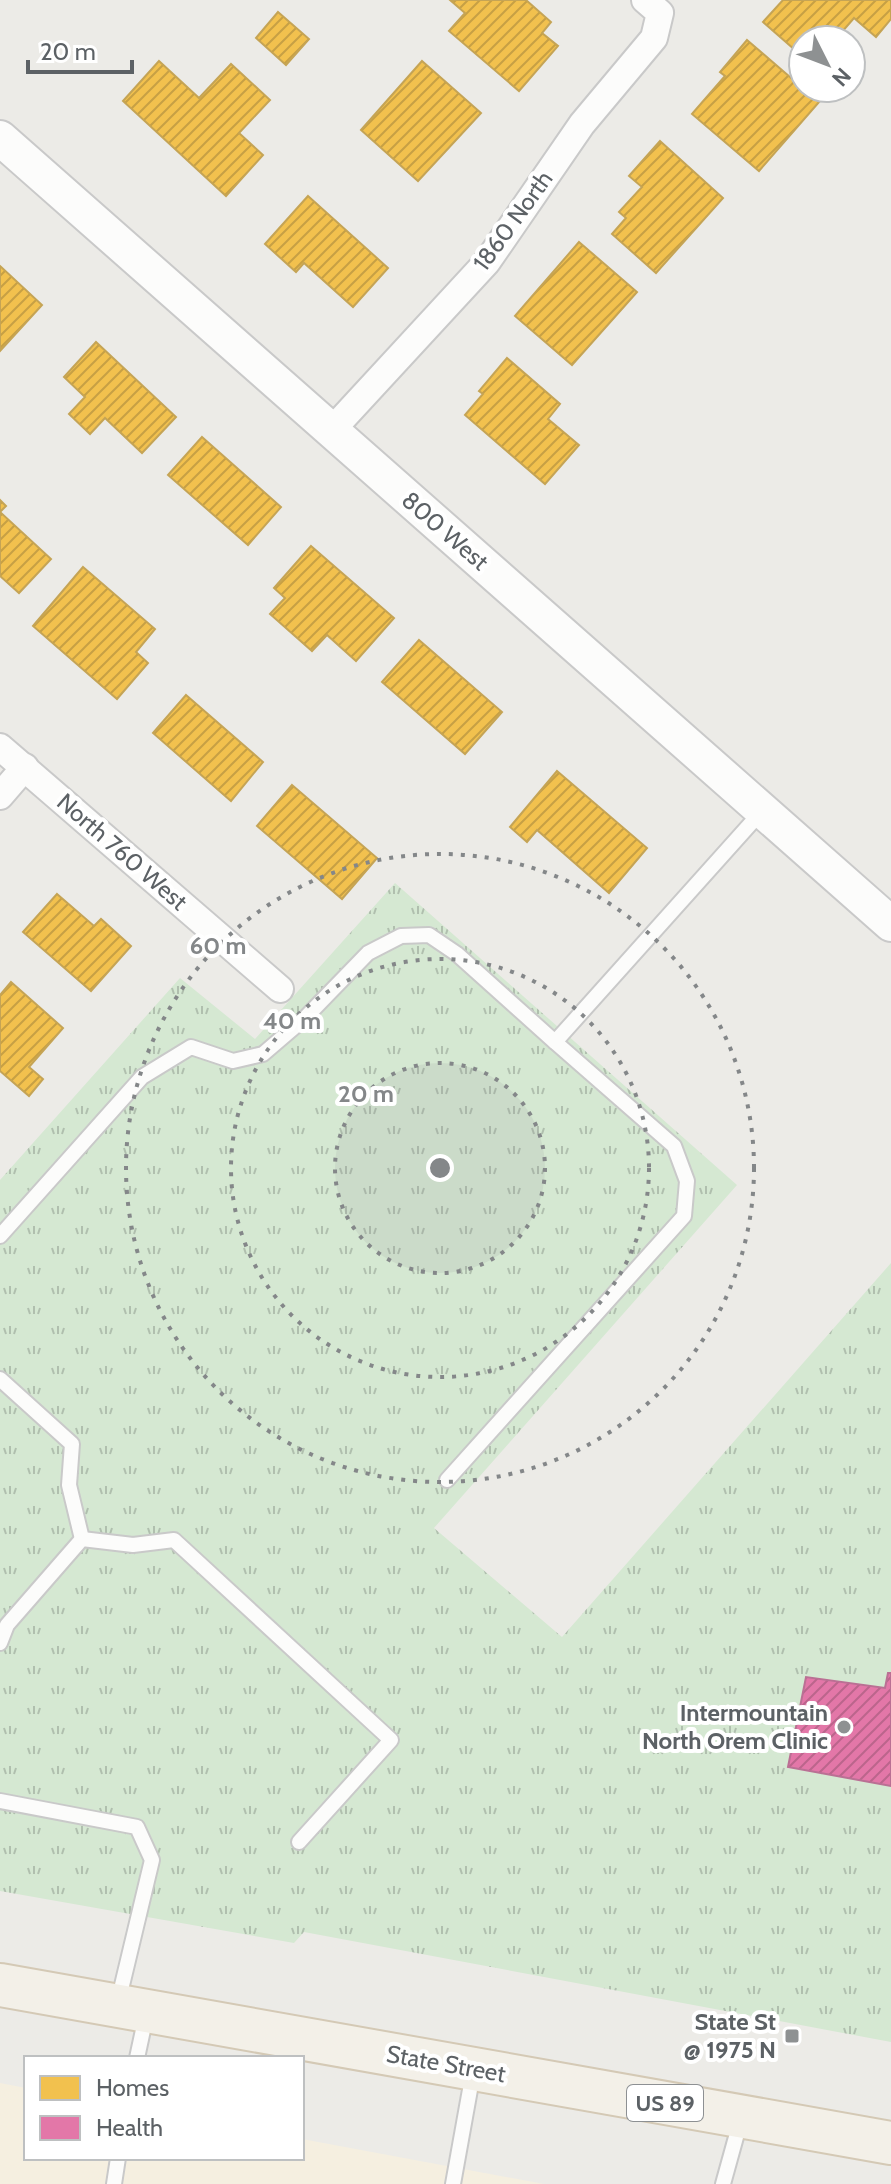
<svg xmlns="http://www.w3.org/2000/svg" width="891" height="2184" font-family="Cabin,sans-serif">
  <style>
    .commercial { fill: #f5efe0 }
    .grass { fill: url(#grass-tufts) }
    .homes { fill: url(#homes-hatch); stroke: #c5a455; stroke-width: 2 }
    .health { fill: url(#health-hatch); stroke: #ba7094; stroke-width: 2 }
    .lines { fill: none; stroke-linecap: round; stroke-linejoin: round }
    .service-casing { stroke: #c9c9c9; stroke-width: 18 }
    .minor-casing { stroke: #c9c9c9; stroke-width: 30 }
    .tertiary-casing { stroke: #c9c9c9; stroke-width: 38 }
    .primary-casing { stroke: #d4c9b5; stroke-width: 46 }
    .service { stroke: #fcfcfb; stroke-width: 14 }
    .minor { stroke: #fcfcfb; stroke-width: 26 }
    .tertiary { stroke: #fcfcfb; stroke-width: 34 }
    .primary { stroke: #f3f0e8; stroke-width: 42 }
    .ring { fill: none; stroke: #848789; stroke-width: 4; stroke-dasharray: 4 8 }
    .poi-dot { fill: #8e9192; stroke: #fff; stroke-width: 3 }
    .labels { text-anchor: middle; stroke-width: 8; stroke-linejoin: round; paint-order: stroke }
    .shield { fill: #fff; stroke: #8d9093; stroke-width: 2 }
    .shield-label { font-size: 22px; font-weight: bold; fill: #5c6165 }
    .street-label { font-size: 24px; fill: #5c6165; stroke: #fff }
    .poi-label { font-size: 24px; font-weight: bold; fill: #5c6165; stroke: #fff; text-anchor: end }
    .centre { fill: #848789; stroke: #fff; stroke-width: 4 }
    .ring-label { font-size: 24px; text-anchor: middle; font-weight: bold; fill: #848789; stroke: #fff; stroke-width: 8; stroke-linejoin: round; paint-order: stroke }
  </style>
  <defs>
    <pattern id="grass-tufts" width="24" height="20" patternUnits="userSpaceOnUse" patternTransform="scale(2)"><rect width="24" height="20" fill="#d5e8d2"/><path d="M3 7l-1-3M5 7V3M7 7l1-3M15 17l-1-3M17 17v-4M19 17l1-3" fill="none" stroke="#b0bfae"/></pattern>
    <pattern id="homes-hatch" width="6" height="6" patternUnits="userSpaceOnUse" patternTransform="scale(2)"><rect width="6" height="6" fill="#f2c14e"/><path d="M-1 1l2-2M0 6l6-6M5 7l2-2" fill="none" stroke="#c7a044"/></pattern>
    <pattern id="health-hatch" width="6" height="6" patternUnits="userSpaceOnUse" patternTransform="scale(2)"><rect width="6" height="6" fill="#e377a8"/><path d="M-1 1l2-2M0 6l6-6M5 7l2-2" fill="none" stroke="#bb658c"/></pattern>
  </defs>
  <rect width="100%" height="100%" fill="#ecebe7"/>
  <polygon class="commercial" points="0,2083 26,2088 26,2158 302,2158 302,2139 544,2184 0,2184"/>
  <polygon class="grass" points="395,883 737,1185 434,1528 562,1637 891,1263 891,2042 304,1932 294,1943 0,1891 0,1180 180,978 255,1039"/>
  <g class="homes">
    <polygon points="450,0 526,0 551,22 542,33 558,46 519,91 449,31 465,13"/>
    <polygon points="783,0 891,0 891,19 876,37 854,18 835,40 803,40 803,57 763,22"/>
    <polygon points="278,12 309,39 286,65 256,38"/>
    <polygon points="747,40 819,102 759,171 692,114 725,76 720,72"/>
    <polygon points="159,61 199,98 231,64 270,100 239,133 263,155 226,196 123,101"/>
    <polygon points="422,61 481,113 418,181 361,130"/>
    <polygon points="660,141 723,198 656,273 612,234 626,218 619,212 642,187 629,176"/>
    <polygon points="308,196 388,268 353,307 304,263 296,272 265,244"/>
    <polygon points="579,242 637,292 572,365 515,316"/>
    <polygon points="0,266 42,305 0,351"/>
    <polygon points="96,342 176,417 142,453 105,418 90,434 69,414 85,397 64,377"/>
    <polygon points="507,358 560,404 548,419 579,445 545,484 465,415 483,394 479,391"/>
    <polygon points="202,437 281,507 248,545 168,475"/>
    <polygon points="0,500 6,506 0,512 51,559 19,593 0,576"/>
    <polygon points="311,546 394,618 356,661 327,635 312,651 270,614 285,598 274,588"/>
    <polygon points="83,567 155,629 136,652 148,663 117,699 33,626"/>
    <polygon points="419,640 502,712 465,754 382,682"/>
    <polygon points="186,695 263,762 231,801 153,733"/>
    <polygon points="557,771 647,848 609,893 537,830 527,842 510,827"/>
    <polygon points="292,785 377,858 342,899 257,826"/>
    <polygon points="57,894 94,926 101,919 131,946 91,991 23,932"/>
    <polygon points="11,982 63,1028 29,1067 43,1079 29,1096 0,1071 0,995"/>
  </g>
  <polygon class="health" points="888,1673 891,1673 891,1786 788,1767 806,1677 885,1688"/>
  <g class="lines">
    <defs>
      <g id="service">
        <polyline points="0,1236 142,1077 191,1047 233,1061 263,1054 305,1018 368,953 401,936 429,935 457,954 555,1042 762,811"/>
        <polyline points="0,1379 72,1444 69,1485 82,1539"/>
        <polyline points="447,1480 684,1216 687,1181 674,1146 555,1042"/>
        <polyline points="0,1643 7,1625 82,1539 133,1545 174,1540 391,1740 299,1842"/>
        <polyline points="0,1801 137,1827 152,1860 118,2002"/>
        <polyline points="137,2058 146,2016"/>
        <polyline points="114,2184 118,2158"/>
        <polyline points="453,2184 473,2073"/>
        <polyline points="723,2184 741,2119"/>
      </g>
      <g id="minor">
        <polyline points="331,431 487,262 582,124 654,38 660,13 645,0"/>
        <polyline points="0,747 280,989"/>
        <polyline points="0,796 25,767"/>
      </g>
      <polyline id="tertiary" points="0,138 891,924"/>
      <polyline id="primary" points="0,1985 891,2143"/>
    </defs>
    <use href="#service" class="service-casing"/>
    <use href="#minor" class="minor-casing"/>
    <use href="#tertiary" class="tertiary-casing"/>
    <use href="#primary" class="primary-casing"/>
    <use href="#service" class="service"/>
    <use href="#minor" class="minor"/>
    <use href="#tertiary" class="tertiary"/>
    <use href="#primary" class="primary"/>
  </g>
  <circle cx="440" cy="1168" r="105" fill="#848789" fill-opacity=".12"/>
  <g class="ring">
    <circle cx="440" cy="1168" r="105"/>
    <circle cx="440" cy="1168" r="209"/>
    <circle cx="440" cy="1168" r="314"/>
  </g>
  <g class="poi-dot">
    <circle cx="844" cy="1727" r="8"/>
    <rect x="784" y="2028" width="16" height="16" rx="4"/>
  </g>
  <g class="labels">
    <rect class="shield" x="627" y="2085" width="76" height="36" rx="6"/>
    <g class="shield-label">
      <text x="665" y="2111">US 89</text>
    </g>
    <g class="street-label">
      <text transform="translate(513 221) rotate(-54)" y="8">1860 North</text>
      <text transform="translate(445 531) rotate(41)" y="8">800 West</text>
      <text transform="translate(122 852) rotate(41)" y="8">North 760 West</text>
      <text transform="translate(446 2064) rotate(10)" y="8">State Street</text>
    </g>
    <g class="poi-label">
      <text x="828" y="1721">Intermountain<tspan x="828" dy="28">North Orem Clinic</tspan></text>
      <text x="776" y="2030">State St<tspan x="776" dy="28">@ 1975 N</tspan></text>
    </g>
  </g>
  <circle cx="440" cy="1168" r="12" class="centre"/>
  <g class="ring-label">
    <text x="218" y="954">60 m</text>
    <text x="292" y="1029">40 m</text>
    <text x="366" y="1102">20 m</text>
  </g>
  <rect x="24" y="2056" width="280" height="104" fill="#ffffff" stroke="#bec0c1" stroke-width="2"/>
  <rect x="40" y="2076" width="40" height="24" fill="#f2c14e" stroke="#bec0c1" stroke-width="2"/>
  <text x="96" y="2096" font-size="24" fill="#5c6165">Homes</text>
  <rect x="40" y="2116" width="40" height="24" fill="#e377a8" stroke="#bec0c1" stroke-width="2"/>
  <text x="96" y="2136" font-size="24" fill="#5c6165">Health</text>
  <g transform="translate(827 64) rotate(132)"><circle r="38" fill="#ffffff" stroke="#bec0c1" stroke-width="2"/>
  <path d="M0-6L14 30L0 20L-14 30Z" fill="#8e9192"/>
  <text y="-12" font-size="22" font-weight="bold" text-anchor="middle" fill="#5c6165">N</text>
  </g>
  <path d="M28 60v12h104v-12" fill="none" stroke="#5c6165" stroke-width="4"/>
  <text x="40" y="60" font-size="24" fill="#5c6165" stroke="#ffffff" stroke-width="6" paint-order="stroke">20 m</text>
</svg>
